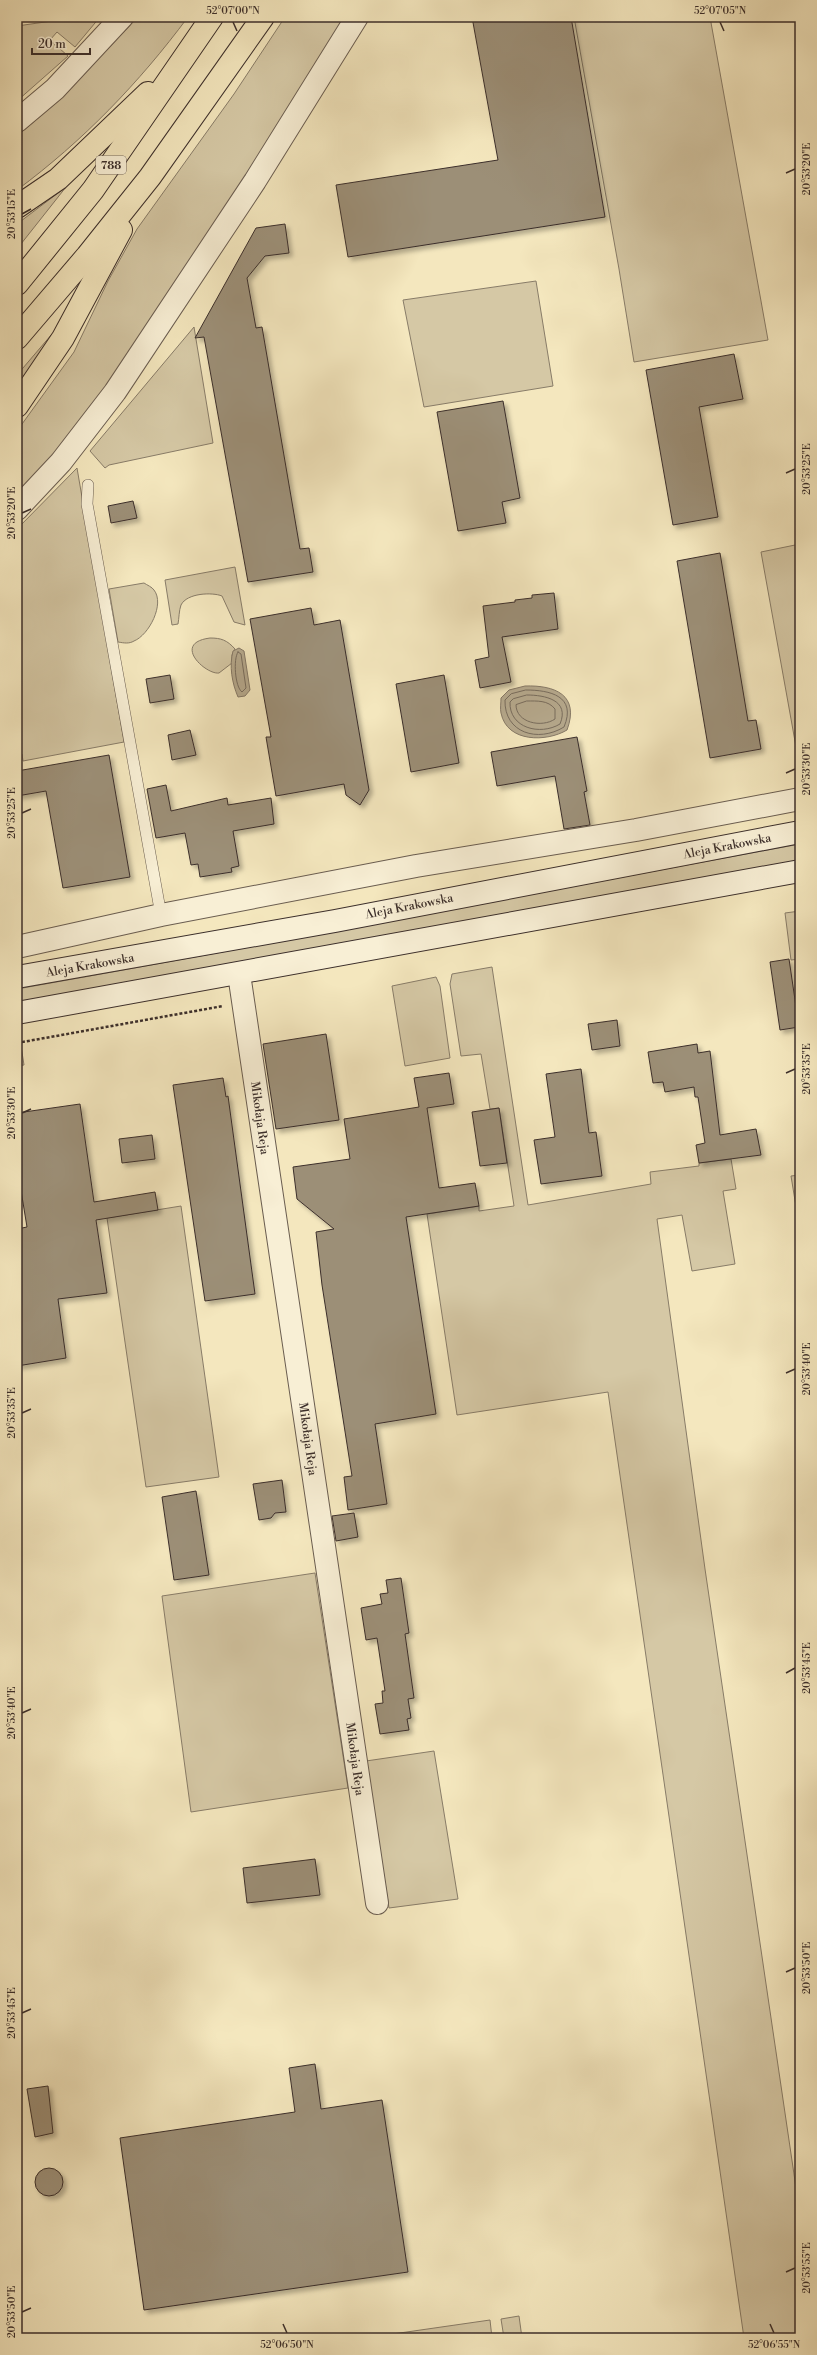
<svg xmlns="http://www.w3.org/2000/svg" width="817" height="2355" font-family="'Libre Bodoni',serif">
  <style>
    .green { fill: #d5c8a5; stroke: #887c68 }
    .water { fill: #b5a88c; stroke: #857865 }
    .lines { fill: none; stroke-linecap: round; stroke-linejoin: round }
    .shore { stroke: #786c5c; stroke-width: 1 }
    .building { fill: #9c8f77; stroke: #3c2f2b; filter: url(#shadow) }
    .service-casing { stroke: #6a5d50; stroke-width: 12 }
    .minor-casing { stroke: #6a5d50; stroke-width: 24 }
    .tertiary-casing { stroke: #6a5d50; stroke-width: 24 }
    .secondary-casing { stroke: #3c2f2b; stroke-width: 24 }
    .primary-casing { stroke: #3c2f2b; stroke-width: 24 }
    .path { stroke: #3c2f2b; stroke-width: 2.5; stroke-dasharray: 3 2; stroke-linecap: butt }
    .service { stroke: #f8efd5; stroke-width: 11 }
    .minor { stroke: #f8efd5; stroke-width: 22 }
    .tertiary { stroke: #f8efd5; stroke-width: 22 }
    .secondary { stroke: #f8efd5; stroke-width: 22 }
    .primary { stroke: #f4e7be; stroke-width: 22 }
    .ticks { fill: none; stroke: #3c2f2b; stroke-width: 1.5 }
    .labels { text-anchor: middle; stroke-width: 3.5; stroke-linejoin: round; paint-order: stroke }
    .shield { fill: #f8efd5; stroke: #74695e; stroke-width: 1 }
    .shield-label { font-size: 11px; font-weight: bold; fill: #3c2f2b }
    .street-label { font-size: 12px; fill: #3c2f2b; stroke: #f8efd5 }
    .neatline { fill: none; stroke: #3c2f2b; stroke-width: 1.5 }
    .ticks-label { font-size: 10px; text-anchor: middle; fill: #3c2f2b }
  </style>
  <defs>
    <filter id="shadow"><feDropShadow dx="3.5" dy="3.5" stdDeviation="2" flood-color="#0004"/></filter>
  </defs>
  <rect width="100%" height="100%" fill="#f4e7be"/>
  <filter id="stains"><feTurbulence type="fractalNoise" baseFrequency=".005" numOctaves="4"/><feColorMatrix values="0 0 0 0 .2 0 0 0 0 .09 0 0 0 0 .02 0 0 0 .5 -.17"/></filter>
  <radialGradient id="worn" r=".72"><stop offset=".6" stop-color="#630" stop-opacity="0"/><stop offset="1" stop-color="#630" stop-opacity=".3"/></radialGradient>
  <g class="green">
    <polygon points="68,17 100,17 75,47 57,32 50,40 68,56 17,101 17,26 66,19"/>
    <path d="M 138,17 L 188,17 C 139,83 83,141 17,190 L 17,136 L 59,100 Z"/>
    <polygon points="285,17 352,17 169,298 67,443 17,498 17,431 74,352 108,281 137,229 234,94"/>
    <polygon points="574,17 710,17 768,340 634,362 619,269"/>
    <polygon points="66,187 17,249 17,224"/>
    <polygon points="536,281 553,386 424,407 403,300"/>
    <polygon points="194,327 213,443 109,465 105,468 90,451"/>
    <polygon points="52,334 17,388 17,375"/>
    <polygon points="77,468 124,742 23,761 22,754 17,754 17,529"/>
    <polygon points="800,544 800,769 761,552"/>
    <path d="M 235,567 L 245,625 L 234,622 L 222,596 C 212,592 187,593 181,605 C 179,610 179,619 178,624 L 172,625 L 165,580 Z"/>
    <path d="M 144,583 C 147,585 152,587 154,590 C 165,604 149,635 134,641 C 129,644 124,643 118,642 L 109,589 Z"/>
    <path d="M 210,638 C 221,638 227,640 235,649 L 232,655 L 232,663 L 219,673 C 206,675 171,643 210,638 Z"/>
    <path d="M 800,844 L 800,860 L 552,907 L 17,1002 L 17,989 C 278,943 539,892 800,844 Z"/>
    <polygon points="800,911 800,959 791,960 785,913"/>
    <polygon points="492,967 528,1205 651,1184 650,1172 699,1166 699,1163 731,1159 736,1189 723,1191 735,1264 692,1271 682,1215 657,1219 705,1569 800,2215 800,2338 744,2338 608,1392 457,1415 427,1214 479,1206 479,1211 514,1206 499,1108 490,1109 481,1054 461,1056 450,984 452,974"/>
    <polygon points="436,977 440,986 450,1058 405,1066 392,986"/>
    <polygon points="21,1046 24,1065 17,1066 17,1047"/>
    <polygon points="800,1175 800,1231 791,1176"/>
    <polygon points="181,1206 219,1477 146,1487 107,1218"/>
    <polygon points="315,1573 348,1788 191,1812 162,1596"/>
    <polygon points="434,1751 458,1899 389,1908 366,1761"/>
    <polygon points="519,2316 522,2338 504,2338 501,2319"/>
    <polygon points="490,2320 492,2338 365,2338"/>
  </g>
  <g class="water">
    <path d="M 239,648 L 244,651 L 250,690 L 245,696 L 238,697 C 232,683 229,666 233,651 Z"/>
    <path d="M 525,686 C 555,685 580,695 567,730 C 547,742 507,743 501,713 C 500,709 501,703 501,698 L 509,690 Z"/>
  </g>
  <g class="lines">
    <g class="shore">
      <path d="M 238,652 L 241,654 L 246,688 L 242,692 C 235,687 233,659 238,652 Z"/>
      <path d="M 526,690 C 550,690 577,696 564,727 C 538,743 504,733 505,700 L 511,694 Z"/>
      <path d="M 527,695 C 545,695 570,700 560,724 C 540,736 509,728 510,702 L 513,699 Z"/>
      <path d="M 527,701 C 537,701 548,700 555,709 L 555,719 C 542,728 516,723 516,705 Z"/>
    </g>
  </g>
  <g class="building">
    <polygon points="472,17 571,17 605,217 348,257 336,185 498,160"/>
    <polygon points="285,224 289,253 265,256 247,278 256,328 262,327 300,549 309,548 313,572 248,582 204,337 195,338 256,228"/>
    <polygon points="734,354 743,399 699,407 718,517 673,525 646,370"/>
    <polygon points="503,401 520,498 502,502 506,523 458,531 437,412"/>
    <polygon points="133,501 137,518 111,523 108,506"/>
    <polygon points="720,553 748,721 756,720 761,749 710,758 677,561"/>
    <polygon points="554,593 558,629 502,637 511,682 480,688 475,660 489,657 483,606 515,602 515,600 532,598 532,595"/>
    <polygon points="311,608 314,625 340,620 369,790 360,805 346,795 344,784 276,796 266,737 271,737 250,619"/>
    <polygon points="170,675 174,699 150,703 146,679"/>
    <polygon points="444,675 459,763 411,772 396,684"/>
    <polygon points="190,730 196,755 172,760 168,735"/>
    <polygon points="577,737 587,791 584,792 590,825 564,829 555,776 497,786 491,752"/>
    <polygon points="109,755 130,877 63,888 46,791 17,796 17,771"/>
    <polygon points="166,785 171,811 227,798 228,805 271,798 274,824 233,831 239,866 231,868 232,872 200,877 198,864 191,865 185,833 156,838 147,789"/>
    <polygon points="789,959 799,1027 780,1030 770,962"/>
    <polygon points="617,1020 620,1046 592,1050 588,1024"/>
    <polygon points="326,1034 339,1120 276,1129 263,1044"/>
    <polygon points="697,1044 698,1053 710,1051 720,1135 756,1129 761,1155 699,1163 696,1145 705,1143 698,1097 695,1097 694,1087 665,1092 663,1082 653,1083 648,1052"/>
    <polygon points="581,1069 589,1133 596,1132 602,1176 541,1184 534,1140 555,1137 546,1074"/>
    <polygon points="449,1073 454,1104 427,1108 439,1188 475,1183 479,1206 406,1217 436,1414 375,1424 387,1504 348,1510 344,1477 352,1476 322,1285 316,1232 334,1229 297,1199 293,1167 350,1159 344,1119 419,1107 414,1078"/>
    <polygon points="223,1078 226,1097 228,1096 255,1294 205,1301 173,1085"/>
    <polygon points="80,1104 94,1202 155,1192 158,1210 96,1220 107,1293 58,1299 66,1358 17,1366 17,1229 27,1227 17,1166 17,1113"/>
    <polygon points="499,1108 507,1163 480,1166 472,1112"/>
    <polygon points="152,1135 155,1159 122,1163 119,1139"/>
    <polygon points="282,1480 286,1512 275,1513 271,1518 259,1520 253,1484"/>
    <polygon points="196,1491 209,1575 174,1580 162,1497"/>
    <polygon points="354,1513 358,1537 336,1541 332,1516"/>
    <polygon points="401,1578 409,1633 405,1634 414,1698 408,1699 411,1718 407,1719 409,1730 380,1734 375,1704 383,1703 382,1691 385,1691 377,1638 366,1640 361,1608 382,1604 380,1594 388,1593 386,1580"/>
    <polygon points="315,1859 320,1895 247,1903 243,1868"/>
    <polygon points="315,2064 321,2109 382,2100 408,2272 144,2310 120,2138 295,2112 289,2068"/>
    <polygon points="48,2086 53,2133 35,2137 27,2089"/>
    <circle cx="49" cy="2182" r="14"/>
  </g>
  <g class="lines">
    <defs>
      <polyline id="service" points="88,485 87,504 161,915"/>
      <g id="minor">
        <polyline points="17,509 61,462 115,392 255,181 357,17"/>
        <polyline points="17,947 161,915 416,866 636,830 800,799"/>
        <polyline points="239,974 377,1903"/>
      </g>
      <polyline id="tertiary" points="17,121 55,89 122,17"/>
      <g id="secondary">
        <polyline points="17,977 335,921 800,832"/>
        <polyline points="17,1013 800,871"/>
      </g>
      <g id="primary">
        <polyline points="17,207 58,179 148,93"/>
        <polyline points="17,284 93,190 212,17"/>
        <polyline points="17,338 87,256 150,177 263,17"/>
        <polyline points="17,406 63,338 121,230"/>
      </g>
    </defs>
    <use href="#service" class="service-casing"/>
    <use href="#minor" class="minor-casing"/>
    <use href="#tertiary" class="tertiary-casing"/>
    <use href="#secondary" class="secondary-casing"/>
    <use href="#primary" class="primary-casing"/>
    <polyline class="path" points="17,1043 223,1006"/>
    <use href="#service" class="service"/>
    <use href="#minor" class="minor"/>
    <use href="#tertiary" class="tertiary"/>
    <use href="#secondary" class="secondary"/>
    <use href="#primary" class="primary"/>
  </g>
  <path class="ticks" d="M 233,22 L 237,31M 720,22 L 724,31M 786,173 L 795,169M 22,214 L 31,209M 786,473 L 795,469M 22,513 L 31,509M 786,773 L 795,769M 22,813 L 31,809M 786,1073 L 795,1069M 22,1113 L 31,1109M 786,1373 L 795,1369M 22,1413 L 31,1409M 786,1673 L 795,1668M 22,1713 L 31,1709M 786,1972 L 795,1968M 22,2013 L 31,2009M 786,2272 L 795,2268M 22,2312 L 31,2308M 283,2324 L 287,2333M 770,2324 L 774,2333"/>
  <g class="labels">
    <rect class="shield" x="96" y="156" width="30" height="18" rx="3"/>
    <g class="shield-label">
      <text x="111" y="169">788</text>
    </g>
    <g class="street-label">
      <text transform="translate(727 846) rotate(-11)" y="4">Aleja Krakowska</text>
      <text transform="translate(409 906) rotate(-11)" y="4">Aleja Krakowska</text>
      <text transform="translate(90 965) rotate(-10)" y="4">Aleja Krakowska</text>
      <text transform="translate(260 1118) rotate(82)" y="4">Mikołaja Reja</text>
      <text transform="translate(308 1439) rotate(82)" y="4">Mikołaja Reja</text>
      <text transform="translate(355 1759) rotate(82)" y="4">Mikołaja Reja</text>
    </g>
  </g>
  <rect width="817" height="2355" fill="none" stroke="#f4e7be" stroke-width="44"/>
  <path d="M32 48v6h58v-6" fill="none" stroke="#3c2f2b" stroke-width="2"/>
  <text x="38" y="48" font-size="12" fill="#3c2f2b" stroke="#f8efd5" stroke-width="3" paint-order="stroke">20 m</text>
  <rect x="22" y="22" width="773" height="2311" class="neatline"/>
  <g class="ticks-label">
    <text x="233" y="14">52°07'00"N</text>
    <text x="720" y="14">52°07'05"N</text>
    <text transform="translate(806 169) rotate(-90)" y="4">20°53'20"E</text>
    <text transform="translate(11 214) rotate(-90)" y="4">20°53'15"E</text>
    <text transform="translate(806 469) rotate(-90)" y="4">20°53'25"E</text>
    <text transform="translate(11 513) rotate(-90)" y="4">20°53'20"E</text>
    <text transform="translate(806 769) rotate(-90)" y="4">20°53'30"E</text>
    <text transform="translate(11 813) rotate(-90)" y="4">20°53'25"E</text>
    <text transform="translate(806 1069) rotate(-90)" y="4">20°53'35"E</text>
    <text transform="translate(11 1113) rotate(-90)" y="4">20°53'30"E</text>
    <text transform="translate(806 1369) rotate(-90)" y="4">20°53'40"E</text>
    <text transform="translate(11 1413) rotate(-90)" y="4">20°53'35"E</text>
    <text transform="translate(806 1668) rotate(-90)" y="4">20°53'45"E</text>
    <text transform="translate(11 1713) rotate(-90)" y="4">20°53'40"E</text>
    <text transform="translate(806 1968) rotate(-90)" y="4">20°53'50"E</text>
    <text transform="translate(11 2013) rotate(-90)" y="4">20°53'45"E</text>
    <text transform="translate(806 2268) rotate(-90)" y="4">20°53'55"E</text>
    <text transform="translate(11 2312) rotate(-90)" y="4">20°53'50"E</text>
    <text x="287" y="2348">52°06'50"N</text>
    <text x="774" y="2348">52°06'55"N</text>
  </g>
  <rect width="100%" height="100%" filter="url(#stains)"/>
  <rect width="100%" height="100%" fill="url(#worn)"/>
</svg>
